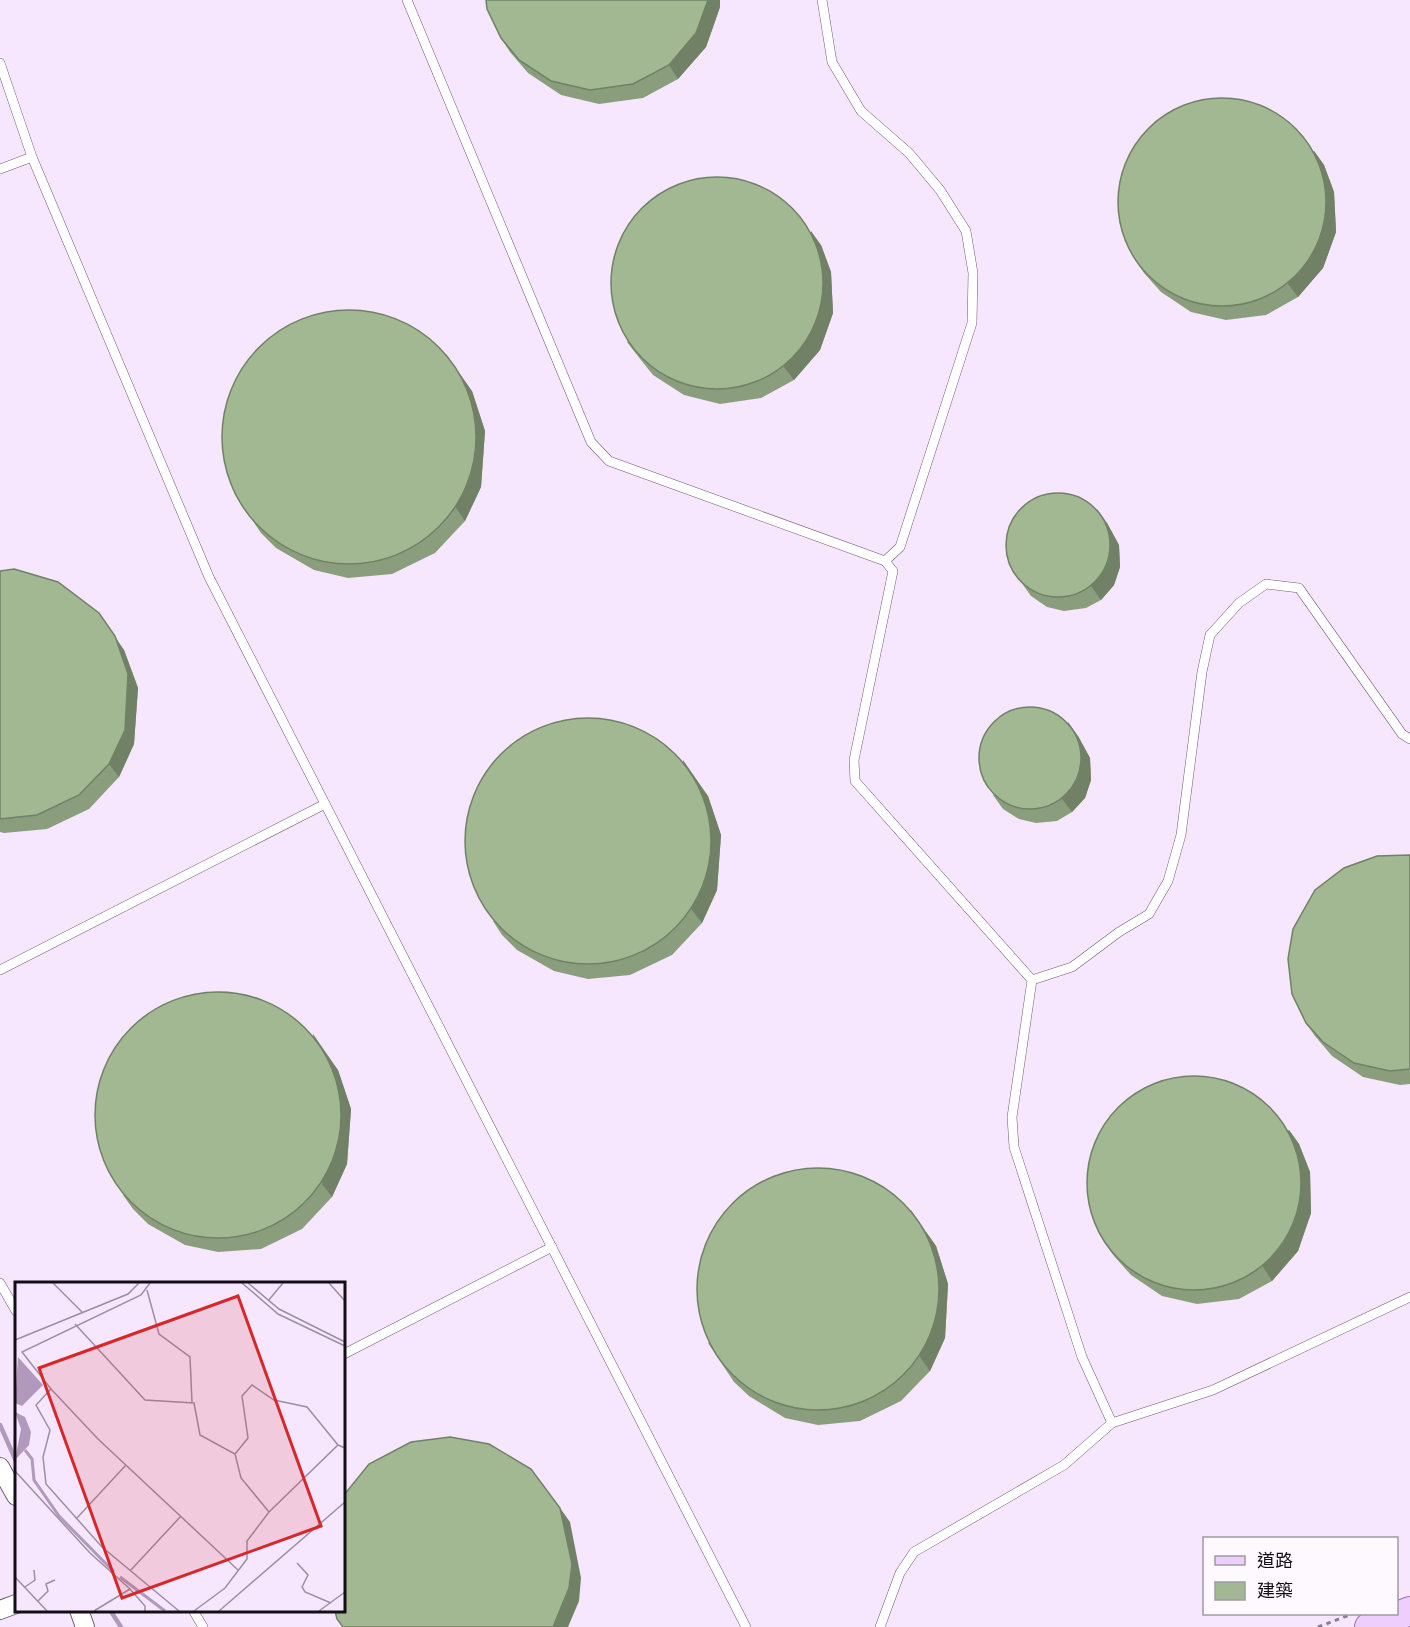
<svg xmlns="http://www.w3.org/2000/svg" width="1410" height="1627" font-family="'Noto Sans','Noto Sans TC',sans-serif">
  <style>
    .lines { fill: none; stroke-linecap: round; stroke-linejoin: round }
    .stream { stroke: #b198bd; stroke-width: 4.5 }
    .service-casing { stroke: #6d5c74; stroke-width: 10 }
    .minor-casing { stroke: #6d5c74; stroke-width: 20 }
    .primary-casing { stroke: #9a76ab; stroke-width: 30 }
    .path { stroke: #887e8e; stroke-width: 3; stroke-dasharray: 4.5 4.5; stroke-linecap: butt }
    .service { stroke: #fff; stroke-width: 9 }
    .minor { stroke: #fff; stroke-width: 18 }
    .primary { stroke: #eecefd; stroke-width: 28 }
    .wall { fill: #8a9e7e }
    .shaded-wall { fill: #718166 }
    .building { fill: #a1b892; stroke: #718166; stroke-width: 1.5 }
    .inset-river { fill: none; stroke: #b198bd; stroke-width: 3 }
    .inset-road { fill: none; stroke: #9b90a1; stroke-width: 1.5 }
    .view { fill: #d62828; fill-opacity: 0.15; stroke: #d62828; stroke-width: 3 }
    .inset-edge { fill: none; stroke: #130d16; stroke-width: 3 }
  </style>
  <rect width="100%" height="100%" fill="#f6e7fe"/>
  <g class="lines">
    <g class="stream">
      <polyline points="0,1425 16,1461"/>
      <polyline points="110,1610 121,1627"/>
    </g>
    <defs>
      <g id="service">
        <polyline points="407,0 591,442 609,461 885,561 893,571 854,760 855,781 1032,980 1012,1117 1014,1147 1082,1357 1112,1423"/>
        <polyline points="822,0 832,62 861,111 909,153 940,190 966,231 973,273 972,323 900,547 885,561"/>
        <polyline points="0,63 32,157 0,169"/>
        <polyline points="32,157 209,577 746,1627"/>
        <polyline points="0,970 325,804"/>
        <polyline points="1032,980 1072,967 1119,932 1149,914 1168,881 1181,835 1202,672 1210,635 1239,603 1266,584 1299,588 1402,734 1410,739"/>
        <polyline points="0,1283 16,1311"/>
        <polyline points="344,1354 552,1247"/>
        <polyline points="193,1610 203,1627"/>
        <polyline points="880,1627 900,1573 914,1552 1064,1465 1112,1423 1213,1390 1410,1297"/>
      </g>
      <g id="minor">
        <polyline points="0,1467 16,1496"/>
        <polyline points="0,1610 16,1604"/>
        <polyline points="79,1610 85,1627"/>
      </g>
      <polyline id="primary" points="1369,1627 1410,1611"/>
    </defs>
    <use href="#service" class="service-casing"/>
    <use href="#minor" class="minor-casing"/>
    <use href="#primary" class="primary-casing"/>
    <polyline class="path" points="1318,1627 1352,1614"/>
    <use href="#service" class="service"/>
    <use href="#minor" class="minor"/>
    <use href="#primary" class="primary"/>
  </g>
  <g class="wall">
    <polygon points="720,7 706,47 678,79 643,98 599,104 561,95 528,73 510,52 501,38"/>
    <polygon points="1314,151 1324,165 1334,192 1336,232 1323,268 1298,297 1266,315 1226,320 1191,312 1161,292 1144,273 1135,259"/>
    <polygon points="821,245 831,272 833,313 820,350 794,380 761,398 720,404 684,395 653,375 637,355 627,342"/>
    <polygon points="472,391 485,431 481,487 465,521 435,553 392,574 348,578 314,570 276,548 261,533 234,493"/>
    <polygon points="1107,523 1119,545 1120,567 1114,585 1101,600 1086,608 1064,611 1047,607 1031,596 1021,582"/>
    <polygon points="0,571 124,650 138,688 134,744 119,777 89,809 47,829 4,833 0,832"/>
    <polygon points="1078,736 1090,758 1091,780 1085,798 1072,812 1057,821 1036,823 1019,819 1003,809 993,795"/>
    <polygon points="708,796 721,835 717,890 702,923 672,955 630,975 588,979 554,971 517,950 502,935 493,921"/>
    <polygon points="1410,855 1410,1084 1400,1085 1363,1077 1332,1056 1315,1036 1306,1023"/>
    <polygon points="338,1070 351,1109 347,1164 332,1197 302,1229 261,1249 218,1252 185,1245 148,1224 133,1209 123,1195"/>
    <polygon points="1289,1130 1299,1144 1310,1172 1311,1213 1298,1251 1272,1281 1239,1299 1197,1304 1162,1296 1131,1275 1114,1256 1104,1242"/>
    <polygon points="911,1210 936,1246 948,1284 945,1338 930,1371 901,1401 860,1421 818,1425 785,1418 749,1396 734,1382 708,1343"/>
  </g>
  <g class="shaded-wall">
    <polygon points="708,0 720,0 720,7 706,47 678,79 669,65"/>
    <polygon points="1314,151 1324,165 1334,192 1336,232 1323,268 1298,297 1288,284"/>
    <polygon points="811,231 821,245 831,272 833,313 820,350 794,380 784,367"/>
    <polygon points="446,354 472,391 485,431 481,487 465,521 456,508"/>
    <polygon points="1097,509 1107,523 1119,545 1120,567 1114,585 1101,600 1091,586"/>
    <polygon points="99,613 124,650 138,688 134,744 119,777 109,764"/>
    <polygon points="1068,722 1078,736 1090,758 1091,780 1085,798 1072,812 1062,799"/>
    <polygon points="683,760 708,796 721,835 717,890 702,923 692,910"/>
    <polygon points="313,1034 338,1070 351,1109 347,1164 332,1197 322,1184"/>
    <polygon points="1289,1130 1299,1144 1310,1172 1311,1213 1298,1251 1272,1281 1263,1267"/>
    <polygon points="926,1232 936,1246 948,1284 945,1338 930,1371 920,1357"/>
    <polygon points="560,1508 570,1522 581,1578 579,1601 568,1627 553,1627"/>
  </g>
  <g class="building">
    <polygon points="486,0 708,0 696,33 669,65 633,84 590,90 551,81 519,60 501,38 487,9"/>
    <circle cx="1222" cy="202" r="104"/>
    <circle cx="717" cy="283" r="106"/>
    <circle cx="349" cy="437" r="127"/>
    <circle cx="1058" cy="545" r="52"/>
    <polygon points="14,569 58,582 99,613 115,636 128,674 125,730 109,764 79,795 37,815 0,819 0,571"/>
    <circle cx="1030" cy="758" r="51"/>
    <circle cx="588" cy="841" r="123"/>
    <polygon points="1410,855 1410,1069 1390,1071 1354,1063 1323,1042 1306,1023 1292,994 1288,959 1293,929 1315,890 1344,868 1377,856"/>
    <circle cx="218" cy="1115" r="123"/>
    <circle cx="1194" cy="1183" r="107"/>
    <circle cx="818" cy="1289" r="121"/>
    <polygon points="450,1437 489,1444 531,1469 560,1508 572,1564 569,1588 553,1627 343,1627 337,1619 335,1611 344,1611 344,1495 369,1464 411,1442"/>
  </g>
  <g transform="translate(15 1282)">
    <rect width="330" height="330" fill="#f6e7fe"/>
    <path d="M 3,75 L 28,103 L 7,124 L 0,121 ZM 0,130 L 10,135 L 16,150 L 14,163 L 0,178 L 6,147 Z" fill="#b198bd"/>
    <path class="inset-river" d="M 10,168 L 17,177 L 19,198 L 44,234 L 99,290M 105,295 L 150,329"/>
    <path class="inset-road" d="M 38,1 L 67,30M 135,1 L 126,13 L 7,70 L 36,107 L 21,123 L 35,148 L 28,175 L 31,202 L 87,265 L 164,329M 227,1 L 263,32 L 330,64M 233,1 L 264,27 L 330,60M 314,1 L 330,19M 132,8 L 144,52 L 175,75 L 177,120M 253,19 L 268,1M 60,42 L 130,118 L 179,121 L 185,153 L 220,172 L 226,196 L 254,230M 0,58 L 113,12 L 124,1M 36,107 L 83,157 L 223,288M 220,172 L 233,156 L 227,114 L 237,103 L 259,118 L 292,125 L 323,163M 0,189 L 75,271 L 115,307 L 130,324 L 130,329M 61,237 L 111,183M 282,281 L 293,293 L 287,305 L 290,310 L 316,321M 115,289 L 166,234M 0,295 L 32,329M 10,305 L 20,298 L 19,288M 23,319 L 33,309 L 31,302 L 40,298M 79,329 L 115,307M 179,329 L 210,306 L 232,277 L 232,259 L 254,230 L 323,163 L 330,166M 204,329 L 330,220M 304,329 L 330,310"/>
    <path class="view" d="M 223,14 L 306,244 L 107,316 L 24,86 Z"/>
    <rect width="330" height="330" class="inset-edge"/>
  </g>
  <rect x="1203" y="1537" width="195" height="78" fill="#fdf9ff" stroke="#9f9ba2" stroke-width="1.5"/>
  <rect x="1215" y="1556" width="30" height="9" fill="#eecefd" stroke="#9f9ba2" stroke-width="1.5"/>
  <text x="1257" y="1567" font-size="18" fill="#130d16">道路</text>
  <rect x="1215" y="1582" width="30" height="18" fill="#a1b892" stroke="#9f9ba2" stroke-width="1.5"/>
  <text x="1257" y="1597" font-size="18" fill="#130d16">建築</text>
</svg>
